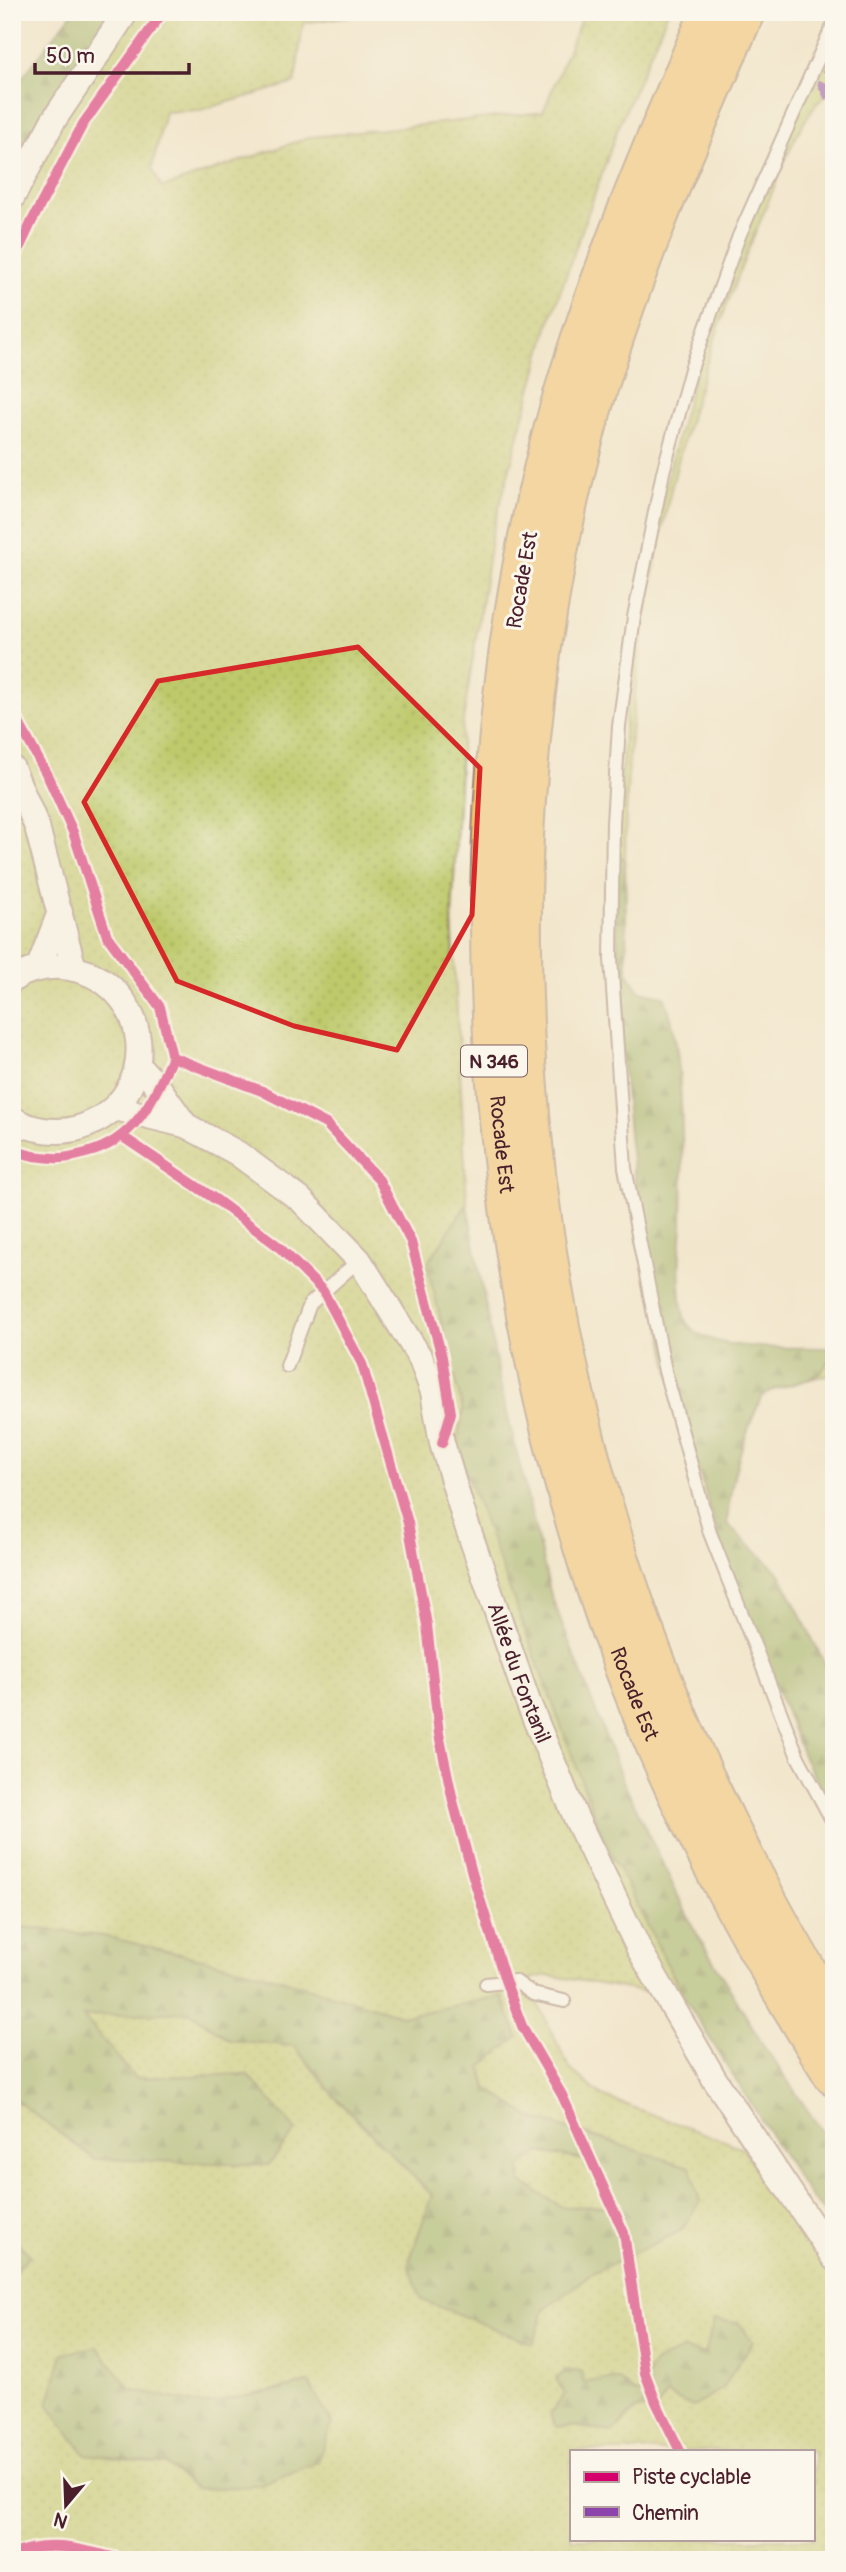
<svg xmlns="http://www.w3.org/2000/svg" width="846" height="2572" font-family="Pangolin,sans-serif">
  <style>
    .green { fill: url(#green-dots); stroke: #84744b; stroke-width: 2; fill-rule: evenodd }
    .forest { fill: url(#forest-firs); stroke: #706645; stroke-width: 2; fill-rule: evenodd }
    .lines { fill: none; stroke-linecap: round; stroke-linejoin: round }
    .service-casing { stroke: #9e837c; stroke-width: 16 }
    .minor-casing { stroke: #9e837c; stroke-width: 28 }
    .trunk-casing { stroke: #9e837c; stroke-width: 42 }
    .service { stroke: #fff; stroke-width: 12 }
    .minor { stroke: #fff; stroke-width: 24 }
    .trunk { stroke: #f3c26a; stroke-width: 38 }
    .quiet { stroke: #8e44ad; stroke-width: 9; stroke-dasharray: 18 9; stroke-linecap: butt }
    .cycleway-casing { stroke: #fbf7ec; stroke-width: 15 }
    .cycleway { stroke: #d6006c; stroke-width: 10 }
    .marked { fill: none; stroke: #d62828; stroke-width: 5; stroke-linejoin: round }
    .labels { text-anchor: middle; stroke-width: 6; stroke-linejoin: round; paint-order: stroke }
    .shield { fill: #fbf7ec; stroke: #7f6065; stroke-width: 2 }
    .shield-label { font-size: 19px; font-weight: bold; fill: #4a1f2b }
    .street-label { font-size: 21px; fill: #4a1f2b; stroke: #fbf7ec }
  </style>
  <defs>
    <pattern id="green-dots" width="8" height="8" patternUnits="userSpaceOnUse" patternTransform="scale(1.75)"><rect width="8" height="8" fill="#bdc96b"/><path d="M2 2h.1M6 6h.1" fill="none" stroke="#a4ac5d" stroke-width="1.8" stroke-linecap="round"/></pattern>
    <pattern id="forest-firs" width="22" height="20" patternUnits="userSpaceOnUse" patternTransform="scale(1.75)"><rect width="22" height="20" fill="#96ad5f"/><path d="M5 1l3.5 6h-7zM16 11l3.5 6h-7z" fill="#7c8c4f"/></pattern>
  </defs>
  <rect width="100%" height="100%" fill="#fbf7ec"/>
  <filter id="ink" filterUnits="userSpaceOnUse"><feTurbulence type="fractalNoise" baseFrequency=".0143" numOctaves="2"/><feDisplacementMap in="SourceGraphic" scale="14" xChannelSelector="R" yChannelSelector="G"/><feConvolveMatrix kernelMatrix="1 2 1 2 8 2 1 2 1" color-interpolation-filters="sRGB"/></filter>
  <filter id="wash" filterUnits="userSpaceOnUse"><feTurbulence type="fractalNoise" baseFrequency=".00686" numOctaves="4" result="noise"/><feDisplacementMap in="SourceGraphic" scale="28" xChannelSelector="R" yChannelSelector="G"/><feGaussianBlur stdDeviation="1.57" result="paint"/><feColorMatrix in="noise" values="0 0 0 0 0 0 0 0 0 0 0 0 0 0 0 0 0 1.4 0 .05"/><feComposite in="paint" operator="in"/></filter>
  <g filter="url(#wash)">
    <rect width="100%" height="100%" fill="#f2e7cd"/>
    <g class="green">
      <path d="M 124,12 L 378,12 L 303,23 L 295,83 L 201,110 L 165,112 L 152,168 L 162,188 L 310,137 L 543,112 L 584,12 L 668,12 L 618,128 L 549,324 L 492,534 L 462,728 L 452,918 L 467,1204 L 427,1264 L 463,1410 L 456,1446 L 604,1840 L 685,1999 L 547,1975 L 526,1980 L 570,2069 L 602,2096 L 741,2147 L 834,2266 L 834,2560 L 12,2560 L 12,2273 L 30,2255 L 12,2238 L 12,2097 L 94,2159 L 247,2074 L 135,2078 L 82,2015 L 190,2012 L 230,2040 L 294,2046 L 337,2099 L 432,2195 L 408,2265 L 533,2343 L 544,2310 L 590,2274 L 682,2230 L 620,2144 L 530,2117 L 487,2088 L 481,2068 L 502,1996 L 404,2016 L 253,1971 L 103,1936 L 12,1926 L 12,180 ZM 97,2346 L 130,2389 L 204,2405 L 308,2383 L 196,2489 L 166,2464 L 85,2454 ZM 683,2350 L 705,2354 L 722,2388 L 693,2407 L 667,2394 L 637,2409 L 613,2432 L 571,2426 L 556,2427 L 550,2415 C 573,2383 580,2381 619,2379 L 634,2393 L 652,2397 ZM 571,2451 L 813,2451 L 813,2539 L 571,2539 Z"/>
      <path d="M 834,32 L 834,89 C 827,95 819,100 814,107 C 791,139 777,181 762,217 C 675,418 627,640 625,859 L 615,856 C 622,801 621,746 628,692 C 641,594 661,496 687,401 C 722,274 781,153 834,32 Z"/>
      <polygon points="834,1359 834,1373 807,1380 819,1373 829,1361"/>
      <polygon points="540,2152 590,2161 610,2206 562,2207 520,2182 520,2167"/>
    </g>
    <g class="forest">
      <polygon points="73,12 124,12 12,180 12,91"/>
      <path d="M 615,856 L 625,859 L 627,972 L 640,991 L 664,996 C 675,1024 678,1055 680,1085 C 683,1131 683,1179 682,1225 C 681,1244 678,1264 680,1284 C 681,1297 681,1320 692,1329 C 722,1354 797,1346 834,1348 L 834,1359 L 829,1361 L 820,1373 L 807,1380 L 773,1390 L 763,1396 C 743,1434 730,1481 727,1524 L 780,1574 L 834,1682 L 834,1813 L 804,1758 L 721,1547 L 669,1369 L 638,1204 L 630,1144 L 619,1026 Z"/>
      <polygon points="467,1204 500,1383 551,1595 622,1779 693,1927 762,2043 834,2149 834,2224 806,2191 685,1999 604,1840 456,1446 463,1410 427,1264"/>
      <path d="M 12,1926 L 103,1936 L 253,1971 L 404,2016 L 502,1996 L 518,2037 L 481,2067 L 487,2088 L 530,2117 L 690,2167 L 700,2201 L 682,2230 L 590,2274 L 544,2310 L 533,2344 L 422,2300 L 408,2265 L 432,2195 L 337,2099 L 294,2046 L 230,2040 L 190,2012 L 83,2016 L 135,2078 L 247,2074 L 296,2130 L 269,2165 L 94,2159 L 12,2097 ZM 540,2152 L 590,2161 L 609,2206 L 562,2207 L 521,2182 L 520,2167 Z"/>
      <polygon points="12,2238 30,2255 12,2273"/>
      <polygon points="714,2320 739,2323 753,2342 722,2388 693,2407 666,2394 656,2410 637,2409 613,2432 571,2426 556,2427 550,2415 565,2394 556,2379 566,2370 581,2372 583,2382 619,2379 634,2393 652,2397 646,2376 655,2362 682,2350 705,2354"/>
      <polygon points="97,2346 130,2389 204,2405 309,2383 332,2423 317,2462 258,2486 196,2489 166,2464 85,2454 48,2404 63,2354"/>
    </g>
  </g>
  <g filter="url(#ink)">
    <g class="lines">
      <defs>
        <g id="service">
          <polyline points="834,23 739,236 691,369 663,472 634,617 619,726 613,823 611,959 625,1168 665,1371 710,1533 798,1757 834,1824"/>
          <polyline points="287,1366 310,1304 359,1260"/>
          <polyline points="486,1984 515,1981 533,1994 564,2001"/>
        </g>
        <g id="minor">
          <polyline points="12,198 53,121 126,12"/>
          <polyline points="12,768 37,827 74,969"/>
          <polyline points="38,969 60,912"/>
          <path d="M 12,980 C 26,970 46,966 63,967 C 154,977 167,1100 79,1128 C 58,1134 30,1131 12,1118"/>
          <polyline points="138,1065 159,1088 185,1125"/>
          <path id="s1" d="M 115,1108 L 185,1125 L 237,1153 L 301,1200 L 359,1260 L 421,1359 L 433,1392 L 442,1443 L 464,1517 L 528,1702 L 576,1818 L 639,1949 L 715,2080 L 834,2258"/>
        </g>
        <g id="trunk">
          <path id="s2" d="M 710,12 C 654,142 598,272 559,409 C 440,830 479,1318 645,1721 C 697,1846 762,1962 834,2076"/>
          <path d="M 745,12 C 679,163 612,316 574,477 C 484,860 512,1270 647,1639 C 696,1771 760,1896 834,2016"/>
        </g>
      </defs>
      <use href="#service" class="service-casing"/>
      <use href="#minor" class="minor-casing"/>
      <use href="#trunk" class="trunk-casing"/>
      <use href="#service" class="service"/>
      <use href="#minor" class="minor"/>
      <use href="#trunk" class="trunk"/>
      <polyline class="quiet" points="834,57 822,84 834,108"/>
      <defs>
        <g id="cycleway">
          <polyline points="12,264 32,221 83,124 163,12"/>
          <polyline points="12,710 48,777 73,832 107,936 160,1007 172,1057 262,1091 326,1124 379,1180 411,1242 442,1357 451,1413 442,1443"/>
          <polyline points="123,1137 218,1201 278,1246 323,1291 362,1364 408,1523 427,1625 439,1734 453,1801 472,1873 505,1980 522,2026 562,2095 624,2233 645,2373 656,2402 680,2451"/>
          <path d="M 12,1148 C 25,1156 39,1157 54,1158 C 65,1159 74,1156 86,1153 C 134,1141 154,1100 172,1057"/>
          <path d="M 12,2555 C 50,2538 86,2551 125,2560"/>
        </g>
      </defs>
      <use href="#cycleway" class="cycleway-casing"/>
      <use href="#cycleway" class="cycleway"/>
    </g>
  </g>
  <path d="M0 0H846V2572H0ZM 358,647 L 480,768 L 472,915 L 397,1050 L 294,1026 L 177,981 L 84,802 L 158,681 Z" fill="#f2e7cd" fill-opacity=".55" fill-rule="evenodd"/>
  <path class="marked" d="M 358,647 L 480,768 L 472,915 L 397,1050 L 294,1026 L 177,981 L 84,802 L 158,681 Z"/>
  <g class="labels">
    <rect class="shield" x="461" y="1045.5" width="66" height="31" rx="5"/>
    <g class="shield-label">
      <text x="494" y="1068">N 346</text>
    </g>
    <g class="street-label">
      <text transform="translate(522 580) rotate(-80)" y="7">Rocade Est</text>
      <text dy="7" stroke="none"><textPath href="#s2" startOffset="1167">Rocade Est</textPath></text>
      <text dy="7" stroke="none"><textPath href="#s1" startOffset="740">Allée du Fontanil</textPath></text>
      <text dy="7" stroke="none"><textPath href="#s2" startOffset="1734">Rocade Est</textPath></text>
    </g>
  </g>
  <rect width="846" height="2572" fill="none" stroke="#fbf7ec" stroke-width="42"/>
  <rect x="570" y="2450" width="245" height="91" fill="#fbf7ec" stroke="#b4a19f" stroke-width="2"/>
  <rect x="584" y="2472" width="35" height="10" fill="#d6006c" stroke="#b4a19f" stroke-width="2"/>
  <text x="632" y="2484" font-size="21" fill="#4a1f2b">Piste cyclable</text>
  <rect x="584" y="2507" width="35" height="10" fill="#8e44ad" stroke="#b4a19f" stroke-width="2"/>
  <text x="632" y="2520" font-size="21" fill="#4a1f2b">Chemin</text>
  <g transform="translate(66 2505) rotate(199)" stroke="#fbf7ec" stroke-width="5" paint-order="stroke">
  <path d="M0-5L12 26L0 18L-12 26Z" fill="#4a1f2b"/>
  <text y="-10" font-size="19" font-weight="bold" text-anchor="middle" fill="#4a1f2b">N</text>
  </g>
  <path d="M35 63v10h154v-10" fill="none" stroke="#4a1f2b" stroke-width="3.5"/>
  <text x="46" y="63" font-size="21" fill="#4a1f2b" stroke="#fbf7ec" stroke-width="5" paint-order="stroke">50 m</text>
</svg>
